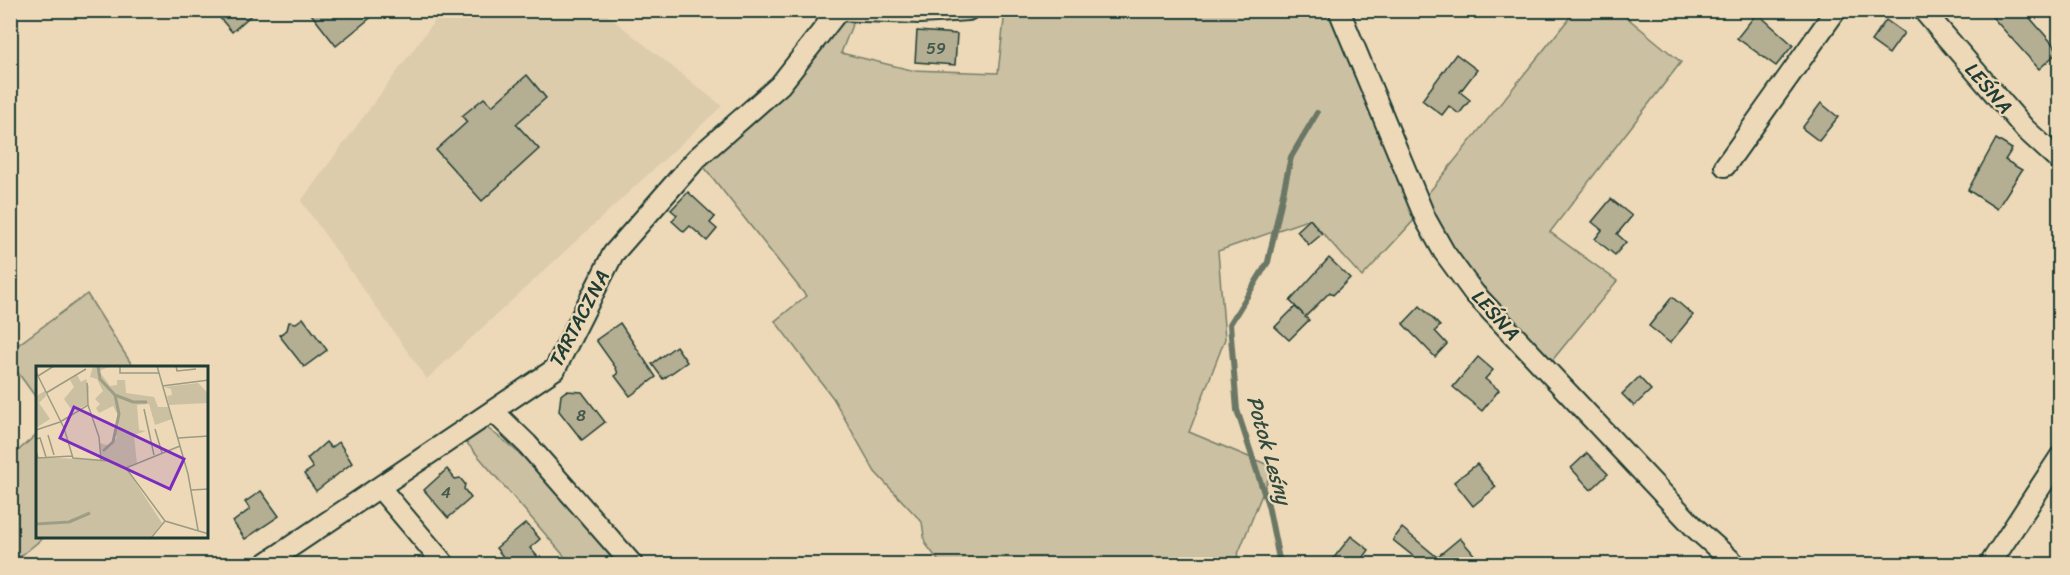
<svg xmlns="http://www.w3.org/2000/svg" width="2070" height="575" font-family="Sriracha,sans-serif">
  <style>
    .built { fill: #dcccac }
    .green { fill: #cbc0a2; stroke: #757e6b; stroke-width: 1.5 }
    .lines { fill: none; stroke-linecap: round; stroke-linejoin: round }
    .stream { stroke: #6b7765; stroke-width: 6 }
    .building { fill: #b4ae93; stroke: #1f3d34; stroke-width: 1.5 }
    .minor-casing { stroke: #1f3d34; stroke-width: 24 }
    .minor { stroke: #edd9b7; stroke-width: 20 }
    .labels { text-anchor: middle; stroke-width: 4.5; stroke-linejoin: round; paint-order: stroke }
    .number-label { font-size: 16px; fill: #44594c }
    .street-label { font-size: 20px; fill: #1f3d34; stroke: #edd9b7 }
    .water-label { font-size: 21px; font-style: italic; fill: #324b40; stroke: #edd9b7 }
    .inset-river { fill: none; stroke: #9e9d85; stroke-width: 3 }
    .inset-road { fill: none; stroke: #9b9b83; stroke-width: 1.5 }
    .view { fill: #7b2cbf; fill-opacity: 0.15; stroke: #7b2cbf; stroke-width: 3 }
    .inset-edge { fill: none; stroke: #1f3d34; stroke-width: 3 }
  </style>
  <rect width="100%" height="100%" fill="#edd9b7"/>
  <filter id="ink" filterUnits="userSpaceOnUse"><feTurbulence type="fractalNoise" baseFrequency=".0167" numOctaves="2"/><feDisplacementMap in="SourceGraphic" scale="12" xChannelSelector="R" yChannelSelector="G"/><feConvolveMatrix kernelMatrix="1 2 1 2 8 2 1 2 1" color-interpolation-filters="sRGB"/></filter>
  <g filter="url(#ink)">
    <polygon class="built" points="442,11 602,11 722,106 427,379 301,201"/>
    <g class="green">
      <polygon points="838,11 857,12 841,53 911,70 998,73 1005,11 1339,11 1416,218 1362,277 1310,219 1218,251 1225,339 1189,432 1273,467 1234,564 941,564 925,543 922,522 875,472 833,398 775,321 806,296 697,158"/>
      <polygon points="1575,11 1619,11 1681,62 1550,232 1617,281 1550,363 1479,285 1446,239 1426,196"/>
      <polygon points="87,294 134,368 38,368 37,399 11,363 11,350"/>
      <path d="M 487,428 C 539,464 580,516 622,564 L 571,564 L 466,442 Z"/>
      <polygon points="37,434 38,538 43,538 11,564 11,457"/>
    </g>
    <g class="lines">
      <polyline class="stream" points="1280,564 1268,505 1237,410 1230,324 1268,262 1291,157 1317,113"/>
    </g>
    <g class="building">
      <polygon points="213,10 257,10 232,32"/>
      <polygon points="308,10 380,10 336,46"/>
      <polygon points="1986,10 2023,10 2059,51 2039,69"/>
      <polygon points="1757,13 1793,45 1776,66 1737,38"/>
      <polygon points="1886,20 1904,33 1889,54 1871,41"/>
      <polygon points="917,31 957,34 955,65 915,62"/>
      <polygon points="1456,54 1477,70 1460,92 1470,100 1459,114 1449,106 1442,115 1422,100"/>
      <polygon points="527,75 546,98 516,124 539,149 482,201 436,150 467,122 462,116 484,98 492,106"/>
      <polygon points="1821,103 1838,117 1819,141 1802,128"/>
      <polygon points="1996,139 2012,149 2005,160 2022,170 1997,209 1968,190"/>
      <polygon points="688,192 715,217 710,223 717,229 707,241 690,226 684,232 672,221 677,215 671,210"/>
      <polygon points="1611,199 1632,216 1617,234 1626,242 1615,255 1595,239 1602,230 1592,222"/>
      <polygon points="1310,219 1322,234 1309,245 1297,231"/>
      <polygon points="1329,258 1350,278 1333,295 1330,292 1305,317 1309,320 1289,340 1275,327 1295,307 1304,315 1290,301"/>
      <polygon points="1672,297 1693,315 1670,343 1649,326"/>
      <polygon points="1420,306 1440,326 1435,331 1447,344 1435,357 1403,324"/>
      <polygon points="303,318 327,350 304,367 279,335 287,330 289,322 296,323"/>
      <polygon points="620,323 656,377 630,396 615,376 618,374 616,368 596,340"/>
      <polygon points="676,346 687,362 663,379 652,364"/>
      <polygon points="1478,357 1493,370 1485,379 1499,390 1482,411 1453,387"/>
      <polygon points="1639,377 1651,390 1634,406 1622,394"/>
      <polygon points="566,391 582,392 605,422 582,440 559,411 561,395"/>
      <polygon points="326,442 331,448 339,442 352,463 316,491 304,474 313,468 307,459"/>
      <polygon points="1587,453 1608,474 1591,490 1571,468"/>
      <polygon points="1477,464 1496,487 1473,506 1454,482"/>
      <polygon points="447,469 455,479 460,478 465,484 464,489 471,498 448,518 424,490"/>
      <polygon points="261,491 279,516 245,539 233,522 250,509 245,502"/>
      <polygon points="526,523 540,539 530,548 544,564 509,564 496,548"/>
      <polygon points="1402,528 1437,557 1460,538 1482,564 1423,564 1393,540"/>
      <polygon points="1351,536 1369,550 1359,564 1329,564"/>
    </g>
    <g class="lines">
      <defs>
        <g id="minor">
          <polyline points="834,10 920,13 968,10"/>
          <polyline points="1339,10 1426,220 1444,252 1474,293 1695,528 1735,564"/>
          <polyline points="1923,10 2025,129 2060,161"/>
          <polyline points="1725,166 1836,10"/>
          <polyline points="493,411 527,444 632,564"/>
          <polyline points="380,488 444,564"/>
          <polyline points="265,564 555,369 613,254 697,158 780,85 838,11"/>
          <polyline points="1990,564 2060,457"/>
        </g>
      </defs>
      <use href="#minor" class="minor-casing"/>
      <use href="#minor" class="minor"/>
    </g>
  </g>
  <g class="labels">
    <g class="number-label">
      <text x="936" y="54">59</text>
      <text x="581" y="421">8</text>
      <text x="446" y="498">4</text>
    </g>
    <g class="street-label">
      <text transform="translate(1989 88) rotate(49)" y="7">LEŚNA</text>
      <text transform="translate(1496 315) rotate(48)" y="7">LEŚNA</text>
      <text transform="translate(579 318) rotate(-62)" y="7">TARTACZNA</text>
    </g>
    <g class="water-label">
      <text transform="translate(1269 450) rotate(74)" y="7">Potok Leśny</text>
    </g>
  </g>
  <g transform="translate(36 366)">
    <rect width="172" height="172" fill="#edd9b7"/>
    <path d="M 57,0 L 75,0 L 63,5 L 74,20 L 81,19 L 81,14 L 89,14 L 90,27 L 118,31 L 122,41 L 132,41 L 136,53 L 119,59 L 113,38 L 101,39 L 103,64 L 110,65 L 98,69 L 101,98 L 90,102 L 126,157 L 114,172 L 0,172 L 0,91 L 64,94 L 64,77 L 75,80 L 81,71 L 78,67 L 83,62 L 82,49 L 77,40 L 63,47 L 60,42 L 64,38 L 59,33 L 67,25 L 61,13 L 54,11 ZM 41,9 L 45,16 L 50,13 L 53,21 L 52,38 L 42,43 L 39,40 L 35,43 L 28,33 L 38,21 L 34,14 ZM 162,17 L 172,27 L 172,37 L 133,39 L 131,30 L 136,29 L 135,23 L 128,21 ZM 9,25 L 10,30 L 3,37 L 14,53 L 0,62 L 0,30 Z" fill="#cbc0a2"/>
    <path class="inset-river" d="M 62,0 L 64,13 L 79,29 L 83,48 L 77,76 L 67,85M 79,29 L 97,36 L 111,36M 33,156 L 54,147M 0,158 L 33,156"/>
    <path class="inset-road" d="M 84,0 L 84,7 L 123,7M 121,0 L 152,108 L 162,164M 140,0 L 141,5 L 160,3M 0,6 L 28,62 L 37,92 L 72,95 L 90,102 L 129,155 L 173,168M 2,10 L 18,0M 51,17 L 52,39M 126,20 L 173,14M 10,27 L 50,3M 108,43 L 118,89M 24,56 L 52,39 L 63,71 L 65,94M 119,63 L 126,87M 0,64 L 24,56M 12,69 L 18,89M 142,72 L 173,70M 0,73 L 4,72 L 10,91M 0,85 L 2,92 L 36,90M 90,102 L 144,80M 155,124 L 173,123M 115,172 L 129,155"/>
    <path class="view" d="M 38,41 L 148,93 L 134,123 L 24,72 Z"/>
    <rect width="172" height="172" class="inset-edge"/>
  </g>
  <rect width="2070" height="575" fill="none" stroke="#edd9b7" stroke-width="36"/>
  <rect x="18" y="18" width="2034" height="539" fill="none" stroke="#1f3d34" stroke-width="2" filter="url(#ink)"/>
</svg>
